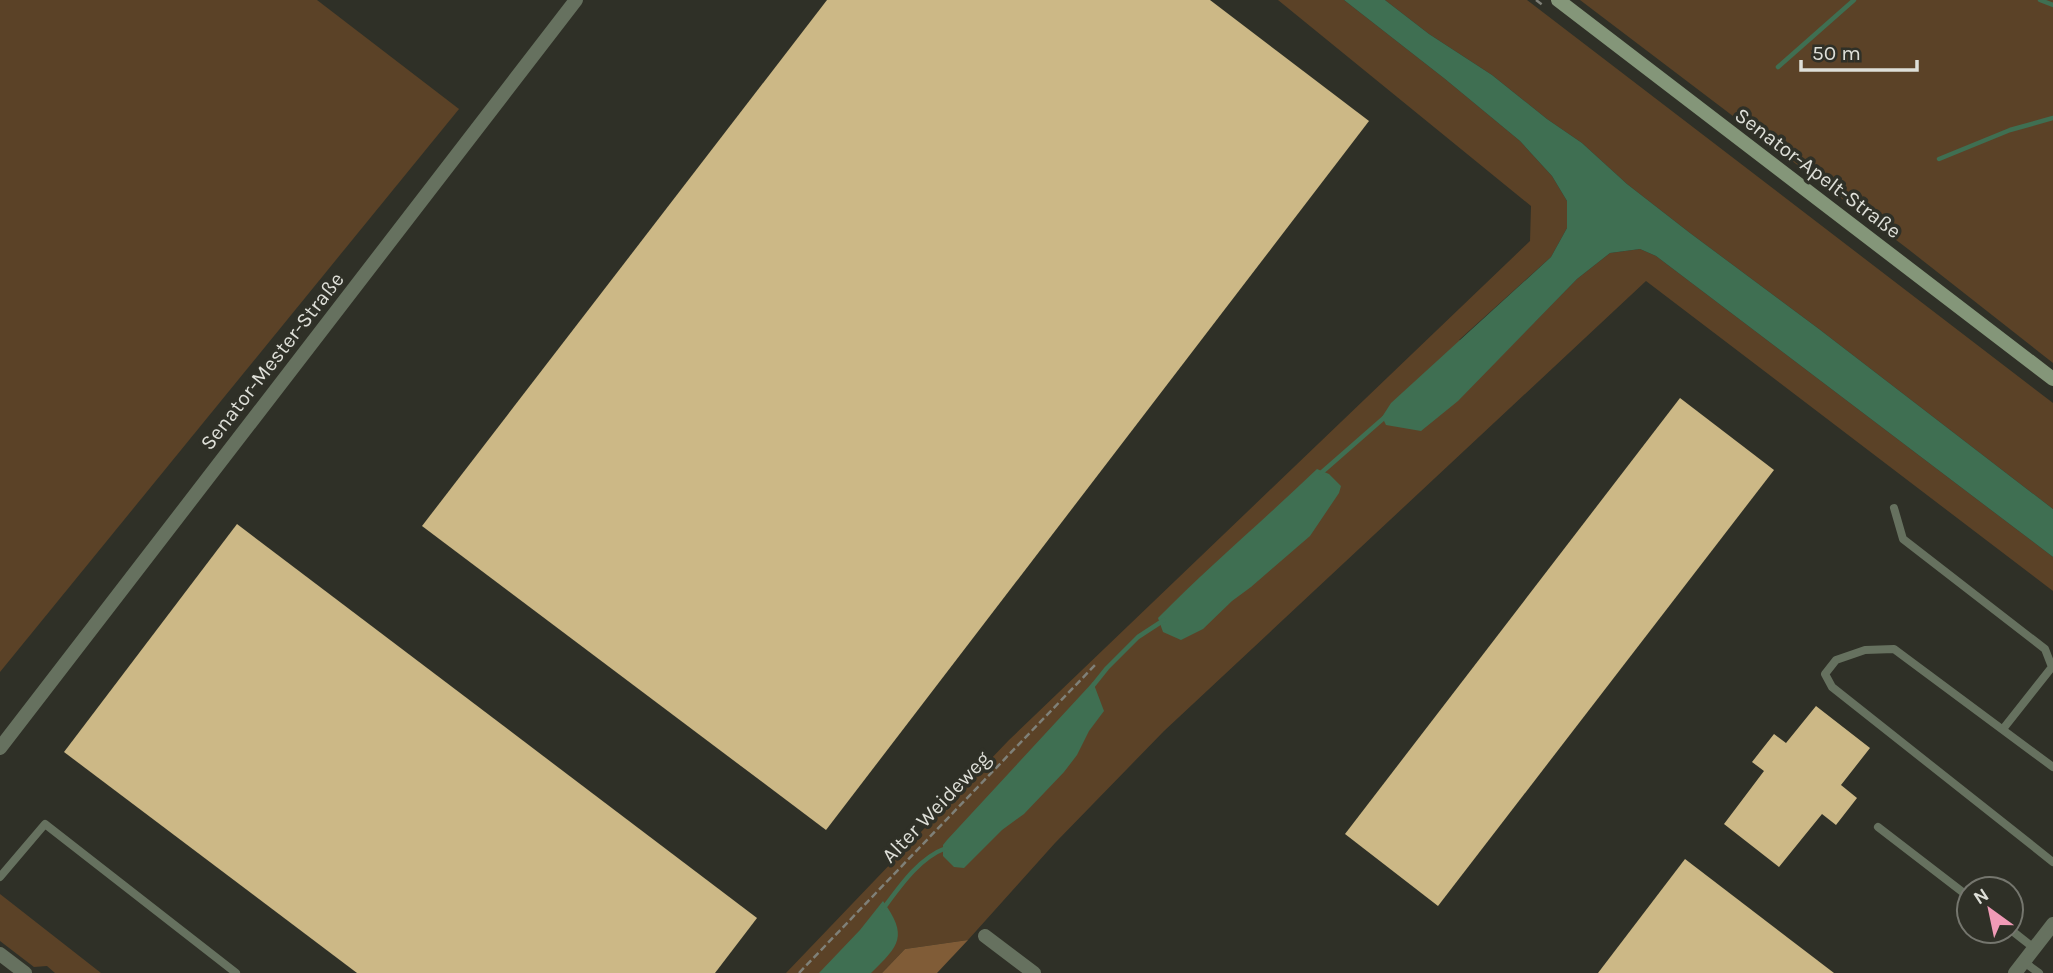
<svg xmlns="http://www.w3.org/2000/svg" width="2053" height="973" font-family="Karla,sans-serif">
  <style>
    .green { fill: #5b4227 }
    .forest { fill: #805c37 }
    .water { fill: #3f6f52 }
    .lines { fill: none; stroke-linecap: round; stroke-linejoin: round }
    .stream { stroke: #3f6f52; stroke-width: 4.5 }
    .building { fill: #ccb886 }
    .path { stroke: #7f8078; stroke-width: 2.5; stroke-dasharray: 7 3.5; stroke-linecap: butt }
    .lane { stroke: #66715f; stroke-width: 8 }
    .street { stroke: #66715f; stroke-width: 14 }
    .secondary { stroke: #849679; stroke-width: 14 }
    .labels { text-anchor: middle; stroke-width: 7; stroke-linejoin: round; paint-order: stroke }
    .street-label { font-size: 21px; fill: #dedfd8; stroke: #2f3027 }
  </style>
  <rect width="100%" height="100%" fill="#2f3027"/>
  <g class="green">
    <polygon points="0,0 317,0 459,109 0,672"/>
    <polygon points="1278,0 1344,0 1445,79 1520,141 1552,176 1567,201 1567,228 1551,257 1459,340 1512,345 1577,279 1610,253 1640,249 1656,256 2053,557 2053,591 1646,281 1164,731 1055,843 968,940 905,949 882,973 786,973 1009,740 1530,241 1531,206"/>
    <polygon points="1385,0 1527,0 2053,403 2053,509 1819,329 1690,233 1627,184 1582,143 1547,119 1492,75 1429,34"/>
    <polygon points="1580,0 2053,0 2053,363 1908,249"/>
    <polygon points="0,894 101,973 55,973 47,966 34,967 0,941"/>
  </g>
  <polygon class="forest" points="968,940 937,973 882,973 905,949"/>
  <g class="water">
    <polygon points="1344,0 1385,0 1429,34 1492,75 1547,119 1582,143 1627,184 1690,233 1819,329 2053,509 2053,557 1656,256 1640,249 1610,253 1577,279 1458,401 1421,431 1386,425 1382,417 1391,403 1551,257 1567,228 1567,201 1552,176 1520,141 1445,79"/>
    <path d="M 1317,469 L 1329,474 L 1341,486 L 1339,493 L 1310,536 L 1251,587 L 1232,601 L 1203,629 L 1181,640 L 1163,632 L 1158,618 C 1209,566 1265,519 1317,469 Z"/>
    <polygon points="1093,682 1104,711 1089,731 1077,755 1064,772 1024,814 1002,830 964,868 954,867 943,856 943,845 947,840"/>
    <path d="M 883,901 C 908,936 900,945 871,973 L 819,973 L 860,930 Z"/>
  </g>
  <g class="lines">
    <g class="stream">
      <polyline points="2040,0 2053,5"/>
      <polyline points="1778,67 1854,0"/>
      <polyline points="1939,159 2010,130 2053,118"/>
      <polyline points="1321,473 1385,417"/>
      <polyline points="1091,688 1107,668 1138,637 1164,620"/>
      <path d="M 883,909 C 900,886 919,858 946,848"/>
    </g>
  </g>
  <g class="building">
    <polygon points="827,0 1210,0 1369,121 826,830 422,526"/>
    <polygon points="1680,398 1774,470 1438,906 1345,834"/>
    <polygon points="237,524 757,918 715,973 357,973 64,752"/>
    <polygon points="1816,706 1870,748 1841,785 1857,798 1836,825 1822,814 1779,867 1724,824 1764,771 1752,762 1774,734 1786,743"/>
    <polygon points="1685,859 1834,973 1598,973"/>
  </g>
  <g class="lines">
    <g class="path">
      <polyline points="1536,0 1544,6"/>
      <polyline points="799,973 1096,664"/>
    </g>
    <g class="lane">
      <polyline points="1894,508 1903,539 2045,649 2052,667 2003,729"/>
      <polyline points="2053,767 1894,649 1865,650 1836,660 1825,674 1832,687 2053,862"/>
      <polyline points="1878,827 1969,897"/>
      <polyline points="0,877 45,824 236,973"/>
      <polyline points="2011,930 2034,948"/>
      <polyline points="2024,962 2039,973"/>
    </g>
    <g class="street">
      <polyline points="0,748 576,0"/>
      <polyline points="985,936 1034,973"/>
      <polyline points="0,954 25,973"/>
      <polyline points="2015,973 2053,924"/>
    </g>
    <polyline class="secondary" points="1558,0 2053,379"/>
  </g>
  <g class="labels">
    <g class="street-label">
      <text transform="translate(1818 173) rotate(37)" y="7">Senator-Apelt-Straße</text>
      <text transform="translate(272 361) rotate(-52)" y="7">Senator-Mester-Straße</text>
      <text transform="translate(936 807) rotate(-46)" y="7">Alter Weideweg</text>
    </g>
  </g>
  <g transform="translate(1990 910) rotate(327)"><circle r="33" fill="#2f3027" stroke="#75766e" stroke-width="2"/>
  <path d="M0-5L12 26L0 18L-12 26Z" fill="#f09ab6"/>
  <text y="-10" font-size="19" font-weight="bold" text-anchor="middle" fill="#dedfd8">N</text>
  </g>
  <path d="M1801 60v10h116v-10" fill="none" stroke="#dedfd8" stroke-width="3.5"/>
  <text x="1812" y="60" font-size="21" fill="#dedfd8" stroke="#2f3027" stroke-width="5" paint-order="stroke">50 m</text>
</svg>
